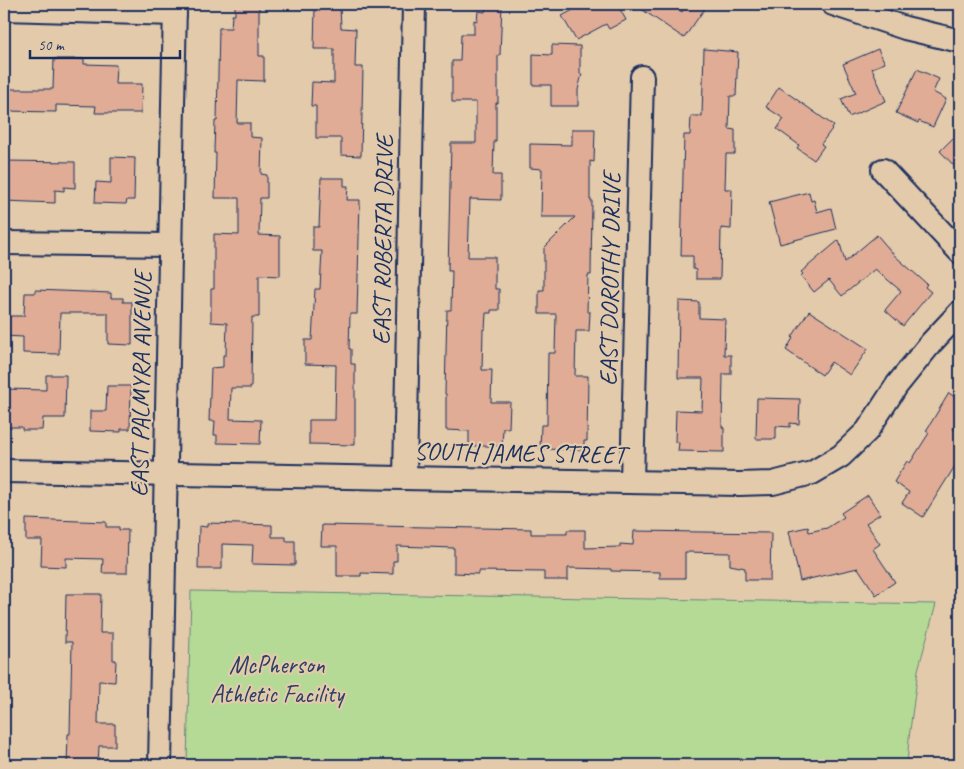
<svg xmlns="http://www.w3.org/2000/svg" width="964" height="769" font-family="Caveat,sans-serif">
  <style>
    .green { fill: #b5da96; stroke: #68847a }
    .building { fill: #e0ac95; stroke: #1b2f5e }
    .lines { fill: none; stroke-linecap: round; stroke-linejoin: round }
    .minor-casing { stroke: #1b2f5e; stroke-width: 26 }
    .minor { stroke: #e2caab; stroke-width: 22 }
    .labels { text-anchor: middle; stroke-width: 4.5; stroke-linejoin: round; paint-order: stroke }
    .street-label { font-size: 25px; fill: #1b2f5e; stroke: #e2caab }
    .park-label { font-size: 25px; fill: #2a4064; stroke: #e2caab }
  </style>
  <rect width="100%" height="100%" fill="#e2caab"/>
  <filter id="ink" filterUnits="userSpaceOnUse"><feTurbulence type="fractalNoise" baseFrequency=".02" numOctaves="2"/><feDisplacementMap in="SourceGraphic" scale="10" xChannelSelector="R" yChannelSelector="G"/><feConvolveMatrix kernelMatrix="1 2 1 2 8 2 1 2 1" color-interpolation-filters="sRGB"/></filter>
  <g filter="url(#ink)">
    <polygon class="green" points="191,591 936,604 918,670 909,738 907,765 187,765"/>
    <g class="building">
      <polygon points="486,4 502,4 500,55 498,55 498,103 496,103 496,141 494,141 493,175 501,175 501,200 470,199 468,257 495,257 495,289 499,289 499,310 491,310 491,313 486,313 485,329 483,329 482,370 492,370 491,402 510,402 509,428 503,428 502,446 469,446 469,431 446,430 446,394 445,394 447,310 451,310 452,271 448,271 451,143 476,143 476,102 452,102 452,61 460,61 461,34 474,34 474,20 477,21 478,11 485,12"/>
      <polygon points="570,4 617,4 626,20 609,29 606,24 576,40 562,16 573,10"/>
      <polygon points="634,4 671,4 682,12 688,4 708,4 684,38"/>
      <polygon points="235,5 259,6 259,56 264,56 264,81 238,80 237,123 250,123 250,137 262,138 261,174 267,175 267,198 260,198 259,235 280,236 280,276 259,275 259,317 252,317 251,388 231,388 230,419 261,420 260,444 217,443 217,435 214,435 215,421 209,421 211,368 223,367 223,355 226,355 227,323 211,322 211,289 214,289 214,234 239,235 239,198 215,198 216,153 214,153 215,121 217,121 219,28 231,28 232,15 235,15"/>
      <polygon points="315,6 340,7 341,28 356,29 355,67 363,67 361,156 341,155 341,138 316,138 316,106 311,106 312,82 334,83 334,49 314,49"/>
      <polygon points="552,45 580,46 580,74 582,74 578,90 578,106 551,106 551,85 533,85 533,54 552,55"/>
      <polygon points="704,49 738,52 736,96 730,96 729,129 735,130 735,154 726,154 725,189 732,189 731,229 721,228 720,279 696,279 696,270 693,269 693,256 681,256 684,135 690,135 691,116 702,116"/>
      <polygon points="878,49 885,63 872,68 886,101 849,117 841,99 856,93 843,64"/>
      <polygon points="54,59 84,59 84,64 116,65 115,84 142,84 141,113 95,113 96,106 56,105 56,112 5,111 6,89 53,89"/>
      <polygon points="917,69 939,79 933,92 946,99 933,127 919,121 918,123 896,113"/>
      <polygon points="779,87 834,126 821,144 824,146 814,160 797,148 799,145 777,129 784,119 766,107"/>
      <polygon points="572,129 595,129 594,162 590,161 590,200 592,200 591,275 588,275 587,312 590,312 589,331 576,331 575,376 588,376 587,441 584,441 584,450 540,449 541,425 547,425 548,353 555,353 556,314 539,314 539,290 544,290 544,248 575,217 541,217 542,169 530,168 530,144 572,145"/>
      <polygon points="960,131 960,172 940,151"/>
      <polygon points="111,157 135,158 134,200 127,200 126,204 95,203 96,182 111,183"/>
      <polygon points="4,161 75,162 75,188 64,187 64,191 55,190 55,203 4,201"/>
      <polygon points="321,178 344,178 344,186 348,186 347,200 360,200 357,314 350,314 349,349 351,349 351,364 355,364 355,445 309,444 309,420 335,420 336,365 305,364 305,340 312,340 315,289 320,289 322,251 313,251 313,227 319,227"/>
      <polygon points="809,192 811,201 814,200 817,212 831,208 836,229 780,244 769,202"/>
      <polygon points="877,235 895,256 927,284 925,287 931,292 903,326 885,310 901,291 875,269 842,296 829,280 814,292 801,276 803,274 801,272 839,240 845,262"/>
      <polygon points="35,290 111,293 111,298 123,298 123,302 132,302 132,345 108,344 108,313 60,313 59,354 23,353 23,337 4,336 4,316 24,316 25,293 35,293"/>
      <polygon points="679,301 699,302 699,318 725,319 724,355 731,355 731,374 723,374 722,427 724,428 724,452 678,451 679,443 675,442 676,410 702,411 703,378 678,378"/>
      <polygon points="809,311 868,349 850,375 831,362 822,375 786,350 793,338 792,337"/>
      <polygon points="46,375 66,375 65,418 43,418 42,430 22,430 22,427 4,427 4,389 46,390"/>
      <polygon points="107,386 131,386 130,429 121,429 121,432 90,431 90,411 106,411"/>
      <polygon points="949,393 960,401 960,418 953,429 960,434 960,458 923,517 902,503 909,492 894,482 907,461 910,463 929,433 926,431"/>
      <polygon points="757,398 800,399 799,424 790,423 790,427 776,426 776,439 756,439"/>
      <polygon points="868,495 880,514 866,523 880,544 873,549 895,582 876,595 858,568 800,581 789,531 808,527 809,532 827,528 844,517 841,513"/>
      <polygon points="26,519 106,522 106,527 119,527 119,530 128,530 127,573 102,573 103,559 66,558 66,567 41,566 42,540 26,540"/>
      <polygon points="207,523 272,525 272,537 286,537 286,541 295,541 295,565 252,564 253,545 222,544 222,569 198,569 199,526 207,527"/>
      <polygon points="322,525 531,529 531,534 567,534 567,530 585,530 585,548 620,547 620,544 633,545 634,531 771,533 770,580 745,580 745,568 730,565 730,553 685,552 685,578 660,578 660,572 611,571 611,569 568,568 568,580 544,580 544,572 478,571 478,574 454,573 454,548 397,546 397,561 393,561 393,574 361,573 361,576 337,576 337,546 321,546"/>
      <polygon points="66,594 101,594 100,633 113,633 113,660 116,660 115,682 99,681 98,724 115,724 115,746 99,746 98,765 67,765 68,734 70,734 72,642 65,642"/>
    </g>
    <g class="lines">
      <defs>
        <g id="minor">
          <polyline points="833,4 905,28 960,41"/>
          <polyline points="4,9 175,14"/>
          <polyline points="883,170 960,252"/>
          <polyline points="4,243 171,245"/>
          <polyline points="4,471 739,484 773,483 812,473 841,456 867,431 897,385 931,343 960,312"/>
          <polyline points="405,478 414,4"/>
          <polyline points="632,482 642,77"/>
          <polyline points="160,765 175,4"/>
        </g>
      </defs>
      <use href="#minor" class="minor-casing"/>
      <use href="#minor" class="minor"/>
    </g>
  </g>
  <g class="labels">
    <g class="street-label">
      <text transform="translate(382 240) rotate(-89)" y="9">EAST ROBERTA DRIVE</text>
      <text transform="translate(609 279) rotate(-89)" y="9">EAST DOROTHY DRIVE</text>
      <text transform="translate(140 384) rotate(-89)" y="9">EAST PALMYRA AVENUE</text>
      <text transform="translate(520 452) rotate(1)" y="9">SOUTH JAMES STREET</text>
    </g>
    <g class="park-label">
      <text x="277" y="673">McPherson<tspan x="277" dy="29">Athletic Facility</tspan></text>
    </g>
  </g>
  <rect width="964" height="769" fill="none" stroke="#e2caab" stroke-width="20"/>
  <rect x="10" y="10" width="944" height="749" fill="none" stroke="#1b2f5e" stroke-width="2" filter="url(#ink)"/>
  <path d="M30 50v8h150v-8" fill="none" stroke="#1b2f5e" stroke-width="2.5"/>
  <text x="38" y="50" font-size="15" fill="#1b2f5e" stroke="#e2caab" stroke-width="4" paint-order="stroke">50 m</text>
</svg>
